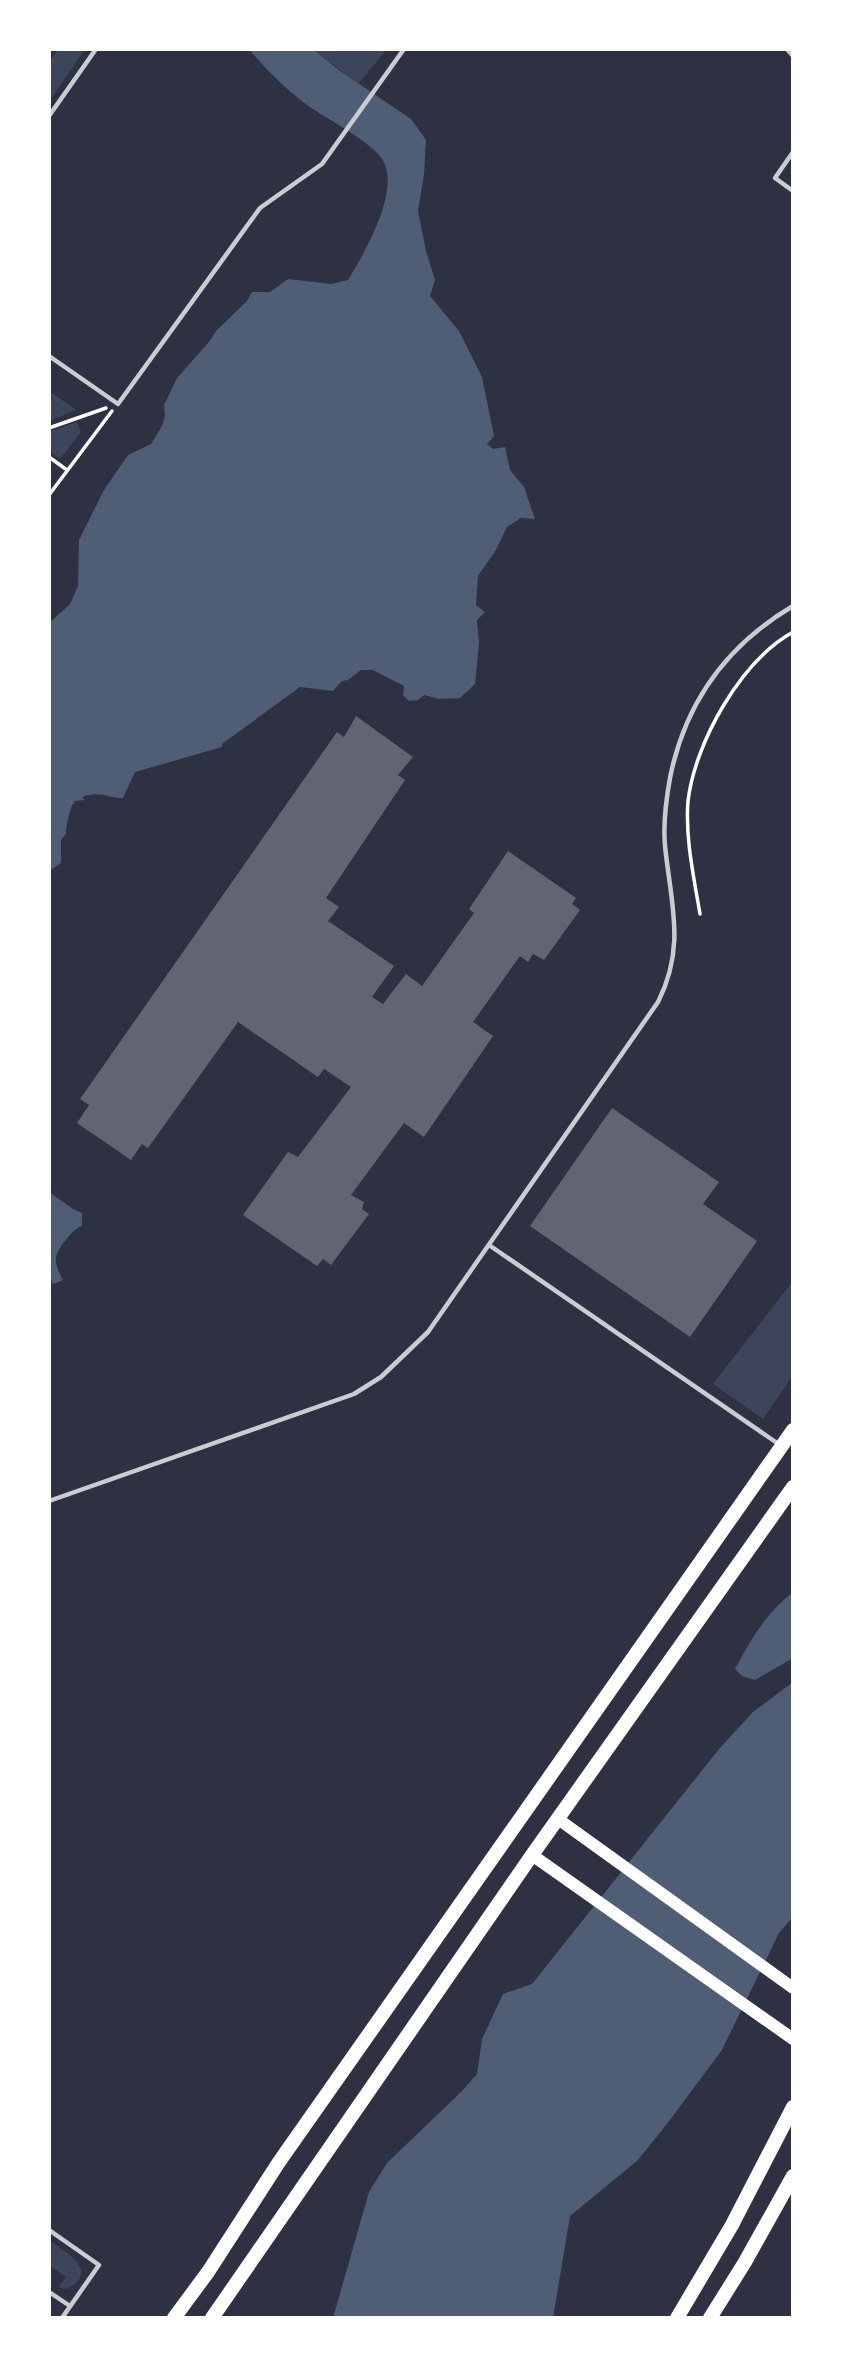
<svg xmlns="http://www.w3.org/2000/svg" width="842" height="2367" font-family="'Source Sans 3',sans-serif">
  <style>
    .green { fill: #3c4559 }
    .water { fill: #4f5d75 }
    .building { fill: #626471 }
    .lines { fill: none; stroke-linecap: round; stroke-linejoin: round }
    .path { stroke: #fff; stroke-width: 3.5 }
    .service { stroke: #caccd0; stroke-width: 4.5 }
    .secondary { stroke: #fff; stroke-width: 12 }
    .primary { stroke: #fff; stroke-width: 14 }
  </style>
  <rect width="100%" height="100%" fill="#2d3142"/>
  <g class="green">
    <polygon points="58,49 85,49 53,96 49,94 49,63"/>
    <polygon points="313,49 387,49 358,84"/>
    <polygon points="49,391 76,410 49,421"/>
    <polygon points="77,422 81,432 60,459 49,451 51,431"/>
    <polygon points="793,1281 793,1375 763,1419 713,1384"/>
    <path d="M 49,2240 C 66,2252 102,2272 66,2289 L 59,2287 L 66,2277 L 49,2265 Z"/>
  </g>
  <g class="water">
    <path d="M 249,49 L 313,49 L 340,71 L 411,119 L 426,140 L 424,174 L 418,211 L 426,251 L 435,280 L 430,296 L 459,331 L 482,377 L 494,436 L 487,444 L 493,449 L 505,447 L 510,470 L 524,487 L 535,519 L 521,518 L 507,527 L 496,550 L 478,576 L 476,605 L 485,612 L 477,620 L 479,643 L 475,684 L 460,698 L 439,699 L 424,695 L 418,700 L 409,701 L 403,695 L 404,686 L 373,670 L 361,670 L 348,680 L 342,681 L 333,691 L 300,687 L 222,744 L 222,747 L 135,772 L 123,798 C 105,798 105,791 84,796 L 82,798 L 85,800 L 75,801 C 70,806 66,826 66,834 L 61,840 L 61,863 L 49,871 L 49,623 L 70,604 L 78,586 L 79,540 L 104,490 L 128,455 L 151,444 L 162,426 L 165,416 L 164,405 L 177,378 L 209,342 L 216,331 L 247,301 L 252,292 L 270,292 L 288,279 L 331,284 L 348,280 C 364,254 402,189 382,159 C 370,141 327,119 307,105 C 287,90 265,69 249,49 Z"/>
    <path d="M 49,1192 L 73,1209 L 82,1213 L 82,1226 C 74,1228 58,1247 56,1257 C 55,1265 59,1273 63,1280 L 53,1284 L 49,1275 Z"/>
    <path d="M 793,1592 L 793,1658 L 755,1680 L 742,1676 L 735,1669 C 750,1640 766,1613 793,1592 Z"/>
    <polygon points="793,1682 793,1917 779,1933 722,2050 667,2124 637,2161 570,2216 553,2318 333,2318 369,2192 387,2163 461,2092 477,2074 482,2039 503,1994 532,1984 719,1749 753,1712"/>
  </g>
  <g class="building">
    <polygon points="356,716 413,757 398,775 405,780 326,898 339,907 328,921 394,966 372,997 383,1004 406,974 422,986 474,913 469,909 508,851 576,898 572,904 580,910 544,960 533,954 528,962 520,956 473,1022 493,1036 424,1137 404,1123 351,1195 364,1202 362,1209 369,1214 331,1265 323,1259 317,1266 243,1215 288,1152 298,1157 351,1087 324,1069 318,1077 238,1022 148,1148 142,1144 131,1160 77,1123 89,1105 80,1099 337,732 344,737"/>
    <polygon points="612,1108 719,1182 703,1204 757,1241 690,1337 530,1226"/>
  </g>
  <g class="lines">
    <g class="path">
      <polyline points="49,428 106,408"/>
      <polyline points="49,457 67,470"/>
      <polyline points="49,495 112,411"/>
      <path d="M 700,914 C 694,878 685,838 688,801 C 695,742 741,661 793,632"/>
    </g>
    <g class="service">
      <polyline points="787,49 793,56"/>
      <polyline points="49,116 96,49"/>
      <polyline points="793,152 775,178 793,191"/>
      <polyline points="49,356 118,404 260,208 322,164 404,49"/>
      <polyline points="489,1245 780,1445"/>
      <path d="M 49,1501 L 354,1394 L 381,1377 L 428,1332 L 658,1002 C 686,947 671,904 665,846 C 663,823 666,800 670,778 C 685,703 727,645 793,606"/>
      <polyline points="49,2230 99,2265 62,2318"/>
      <polyline points="49,2292 70,2306"/>
    </g>
    <g class="secondary">
      <polyline points="558,1819 793,1988"/>
      <polyline points="532,1855 793,2039"/>
    </g>
    <g class="primary">
      <polyline points="174,2318 208,2272 279,2162 793,1430"/>
      <polyline points="212,2318 532,1855 793,1487"/>
      <polyline points="677,2318 732,2225 793,2107"/>
      <polyline points="710,2318 745,2262 793,2176"/>
    </g>
  </g>
  <rect width="842" height="2367" fill="none" stroke="#ffffff" stroke-width="102"/>
</svg>
